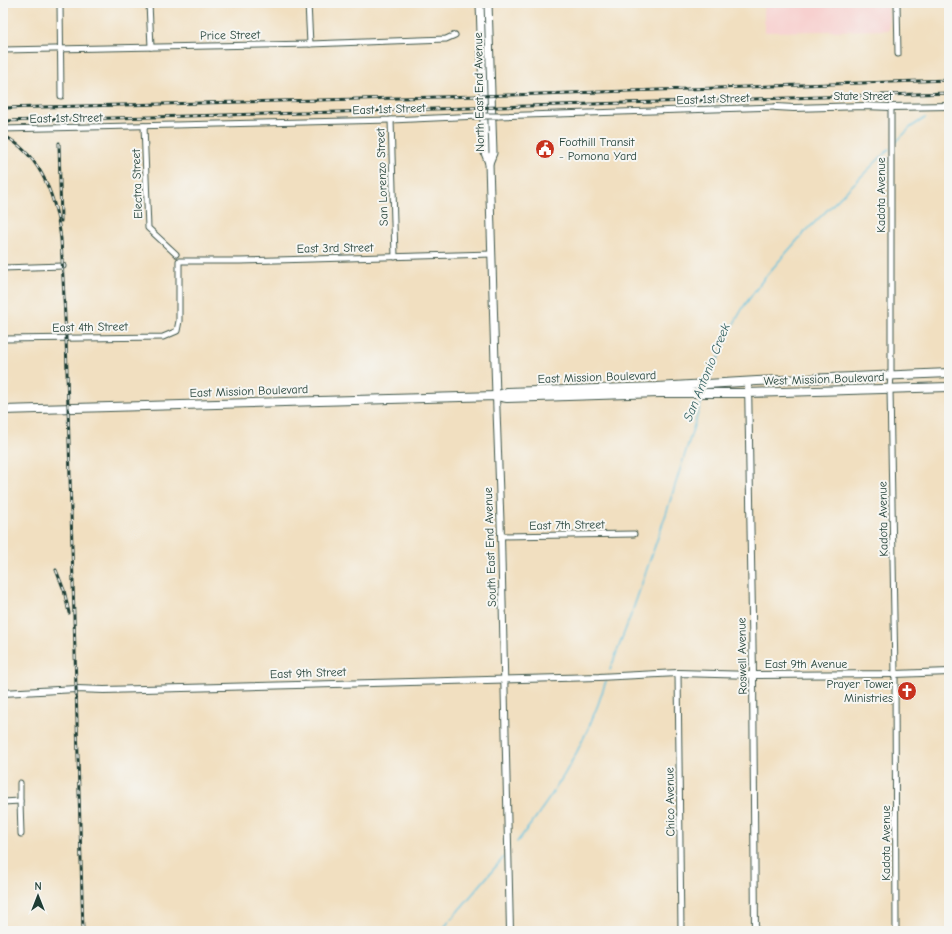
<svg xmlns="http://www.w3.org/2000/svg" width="952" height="934" font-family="'Comic Neue',sans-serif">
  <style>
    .built { fill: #f7d0cf }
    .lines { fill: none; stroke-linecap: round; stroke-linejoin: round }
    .stream { stroke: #5fc0dd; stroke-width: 1.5 }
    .minor-casing { stroke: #3e5549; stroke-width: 7 }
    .tertiary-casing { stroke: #3e5549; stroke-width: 8 }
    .secondary-casing { stroke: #3e5549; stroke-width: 9 }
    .primary-casing { stroke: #3e5549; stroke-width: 10 }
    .minor { stroke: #fff; stroke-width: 5 }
    .tertiary { stroke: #fff; stroke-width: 6 }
    .secondary { stroke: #fff; stroke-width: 7 }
    .primary { stroke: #fff; stroke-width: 8 }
    .rail-casing { stroke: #1f3d34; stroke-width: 3 }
    .rail { stroke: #f6f6f2; stroke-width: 1.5; stroke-dasharray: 4.5; stroke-linecap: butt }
    .minor-bridge-casing { stroke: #3e5549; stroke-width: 7; stroke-linecap: butt }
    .minor-bridge { stroke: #fff; stroke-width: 5 }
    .labels { text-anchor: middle; stroke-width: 4; stroke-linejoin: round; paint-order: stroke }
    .street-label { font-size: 12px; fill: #1f3d34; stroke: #f6f6f2 }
    .poi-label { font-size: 12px; fill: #1f3d34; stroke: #f6f6f2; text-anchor: start }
    .water-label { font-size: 13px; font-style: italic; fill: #2f5e5e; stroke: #f6f6f2 }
  </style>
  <rect width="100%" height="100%" fill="#f6f6f2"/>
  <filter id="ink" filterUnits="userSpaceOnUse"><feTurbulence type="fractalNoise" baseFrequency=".025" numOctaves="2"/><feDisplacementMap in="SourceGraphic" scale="8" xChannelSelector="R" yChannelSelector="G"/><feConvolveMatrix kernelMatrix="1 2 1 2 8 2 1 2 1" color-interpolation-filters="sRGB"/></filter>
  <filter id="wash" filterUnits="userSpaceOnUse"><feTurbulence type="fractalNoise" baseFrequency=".012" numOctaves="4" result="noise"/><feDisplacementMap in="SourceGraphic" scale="16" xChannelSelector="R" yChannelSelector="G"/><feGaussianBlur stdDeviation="0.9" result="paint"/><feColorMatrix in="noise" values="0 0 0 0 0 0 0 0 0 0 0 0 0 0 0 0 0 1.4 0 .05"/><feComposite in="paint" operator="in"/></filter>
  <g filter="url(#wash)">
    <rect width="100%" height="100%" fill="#f1dfc0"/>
    <polygon class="built" points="764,3 888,3 889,30 764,32"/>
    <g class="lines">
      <g class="stream">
        <polyline points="893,145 911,127 925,118"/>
        <polyline points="709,380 732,327 744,306 765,277 802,235 889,149"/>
        <polyline points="610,670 632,612 666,514 703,397"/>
        <path d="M 517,842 C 556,794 588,740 606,681"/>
        <polyline points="441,931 504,857"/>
      </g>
    </g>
  </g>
  <g filter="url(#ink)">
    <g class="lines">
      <defs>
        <g id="minor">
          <polyline points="60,3 61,96"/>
          <polyline points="149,3 151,47"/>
          <polyline points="308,3 310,44"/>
          <polyline points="897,3 898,54"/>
          <polyline points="3,50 310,44 446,39 455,35"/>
          <polyline points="891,107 891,375 890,389 895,674 896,931"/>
          <polyline points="498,116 776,107"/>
          <polyline points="391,120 395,257"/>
          <polyline points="144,126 148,228 176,254"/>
          <polyline points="3,129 391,120 479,116"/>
          <polyline points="3,268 63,266"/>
          <polyline points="3,339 163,337 177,331 179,321 179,261 240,261 492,254"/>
          <polyline points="501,536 634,534"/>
          <polyline points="678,673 681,931"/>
          <polyline points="20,783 20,801 21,834"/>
          <polyline points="3,802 20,801"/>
        </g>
        <g id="tertiary">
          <polyline points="776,107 794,108 864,106 891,107 949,106"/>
          <polyline points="748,381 753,675 755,931"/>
          <polyline points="496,396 501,536 510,931"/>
          <polyline points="3,693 76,689 104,690 599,677 678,673 753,675 895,674 949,672"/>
        </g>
        <g id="secondary">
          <polyline points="480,3 485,153 489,163 496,396"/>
          <polyline points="488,3 493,153 489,163"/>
        </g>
        <g id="primary">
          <polyline points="496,396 507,392 657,387 757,381 949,373"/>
          <polyline points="3,410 496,396 507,398 659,393 748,393 949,387"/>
        </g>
      </defs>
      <use href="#minor" class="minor-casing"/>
      <use href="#tertiary" class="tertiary-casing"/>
      <use href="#secondary" class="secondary-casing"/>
      <use href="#primary" class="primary-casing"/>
      <use href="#minor" class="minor"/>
      <use href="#tertiary" class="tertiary"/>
      <use href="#secondary" class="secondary"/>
      <use href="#primary" class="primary"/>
      <defs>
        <g id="rail">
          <polyline points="3,108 479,96 949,80"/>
          <polyline points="3,121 338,112 949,93"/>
          <path d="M 3,135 C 41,155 56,198 61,239 L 66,337 L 83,931"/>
          <polyline points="59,143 61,221"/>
          <polyline points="56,570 64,590 69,613"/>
        </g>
      </defs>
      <use href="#rail" class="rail-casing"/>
      <use href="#rail" class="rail"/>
      <defs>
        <polyline id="minor-bridge" points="479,116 498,116"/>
      </defs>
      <use href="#minor-bridge" class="minor-bridge-casing"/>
      <use href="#minor-bridge" class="minor-bridge"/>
    </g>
  </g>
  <defs>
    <symbol id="civic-disc" viewBox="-11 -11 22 22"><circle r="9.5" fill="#c8321e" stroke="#f6f6f2"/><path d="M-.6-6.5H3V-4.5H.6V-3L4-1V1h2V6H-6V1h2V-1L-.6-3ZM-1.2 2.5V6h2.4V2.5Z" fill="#fff"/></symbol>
    <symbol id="church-disc" viewBox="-11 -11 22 22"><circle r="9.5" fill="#c8321e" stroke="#f6f6f2"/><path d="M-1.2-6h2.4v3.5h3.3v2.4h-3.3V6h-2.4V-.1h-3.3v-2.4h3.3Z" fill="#fff"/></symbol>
  </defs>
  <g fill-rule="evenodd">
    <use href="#civic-disc" x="534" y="138" width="22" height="22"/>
    <use href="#church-disc" x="896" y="680" width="22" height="22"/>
  </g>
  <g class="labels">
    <g class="street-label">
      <text transform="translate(230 35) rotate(-1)" y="4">Price Street</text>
      <text transform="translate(479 92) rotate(-91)" y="4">North East End Avenue</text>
      <text x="863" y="100">State Street</text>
      <text transform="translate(713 99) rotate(-2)" y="4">East 1st Street</text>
      <text transform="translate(389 109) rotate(-2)" y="4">East 1st Street</text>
      <text transform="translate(66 118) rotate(-1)" y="4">East 1st Street</text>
      <text transform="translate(382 177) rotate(-92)" y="4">San Lorenzo Street</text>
      <text transform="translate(137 184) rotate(-92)" y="4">Electra Street</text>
      <text transform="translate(881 195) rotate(-90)" y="4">Kadota Avenue</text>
      <text transform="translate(335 248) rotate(-1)" y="4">East 3rd Street</text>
      <text transform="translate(90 327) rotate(-1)" y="4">East 4th Street</text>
      <text transform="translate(597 377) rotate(-2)" y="4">East Mission Boulevard</text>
      <text transform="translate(824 379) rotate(-2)" y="4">West Mission Boulevard</text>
      <text transform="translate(249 391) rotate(-2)" y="4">East Mission Boulevard</text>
      <text transform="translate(883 519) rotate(-91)" y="4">Kadota Avenue</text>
      <text transform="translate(567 525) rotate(-1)" y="4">East 7th Street</text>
      <text transform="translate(490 547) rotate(-92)" y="4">South East End Avenue</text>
      <text transform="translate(742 656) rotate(-91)" y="4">Roswell Avenue</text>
      <text x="806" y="668">East 9th Avenue</text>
      <text transform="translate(308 673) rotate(-2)" y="4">East 9th Street</text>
      <text transform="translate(670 802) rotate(-91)" y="4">Chico Avenue</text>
      <text transform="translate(886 843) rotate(-90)" y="4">Kadota Avenue</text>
    </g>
    <g class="poi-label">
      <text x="559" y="146">Foothill Transit<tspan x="559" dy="14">- Pomona Yard</tspan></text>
      <text x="893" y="688" text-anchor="end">Prayer Tower<tspan x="893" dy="14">Ministries</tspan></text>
    </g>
    <g class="water-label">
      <text transform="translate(706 372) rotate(-68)" y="5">San Antonio Creek</text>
    </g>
  </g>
  <rect width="952" height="934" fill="none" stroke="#f6f6f2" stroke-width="16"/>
  <g transform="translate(38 896)" stroke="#f6f6f2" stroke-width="3" paint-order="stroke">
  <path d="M0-3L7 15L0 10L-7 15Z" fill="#1f3d34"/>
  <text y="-6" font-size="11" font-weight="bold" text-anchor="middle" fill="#1f3d34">N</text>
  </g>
</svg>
